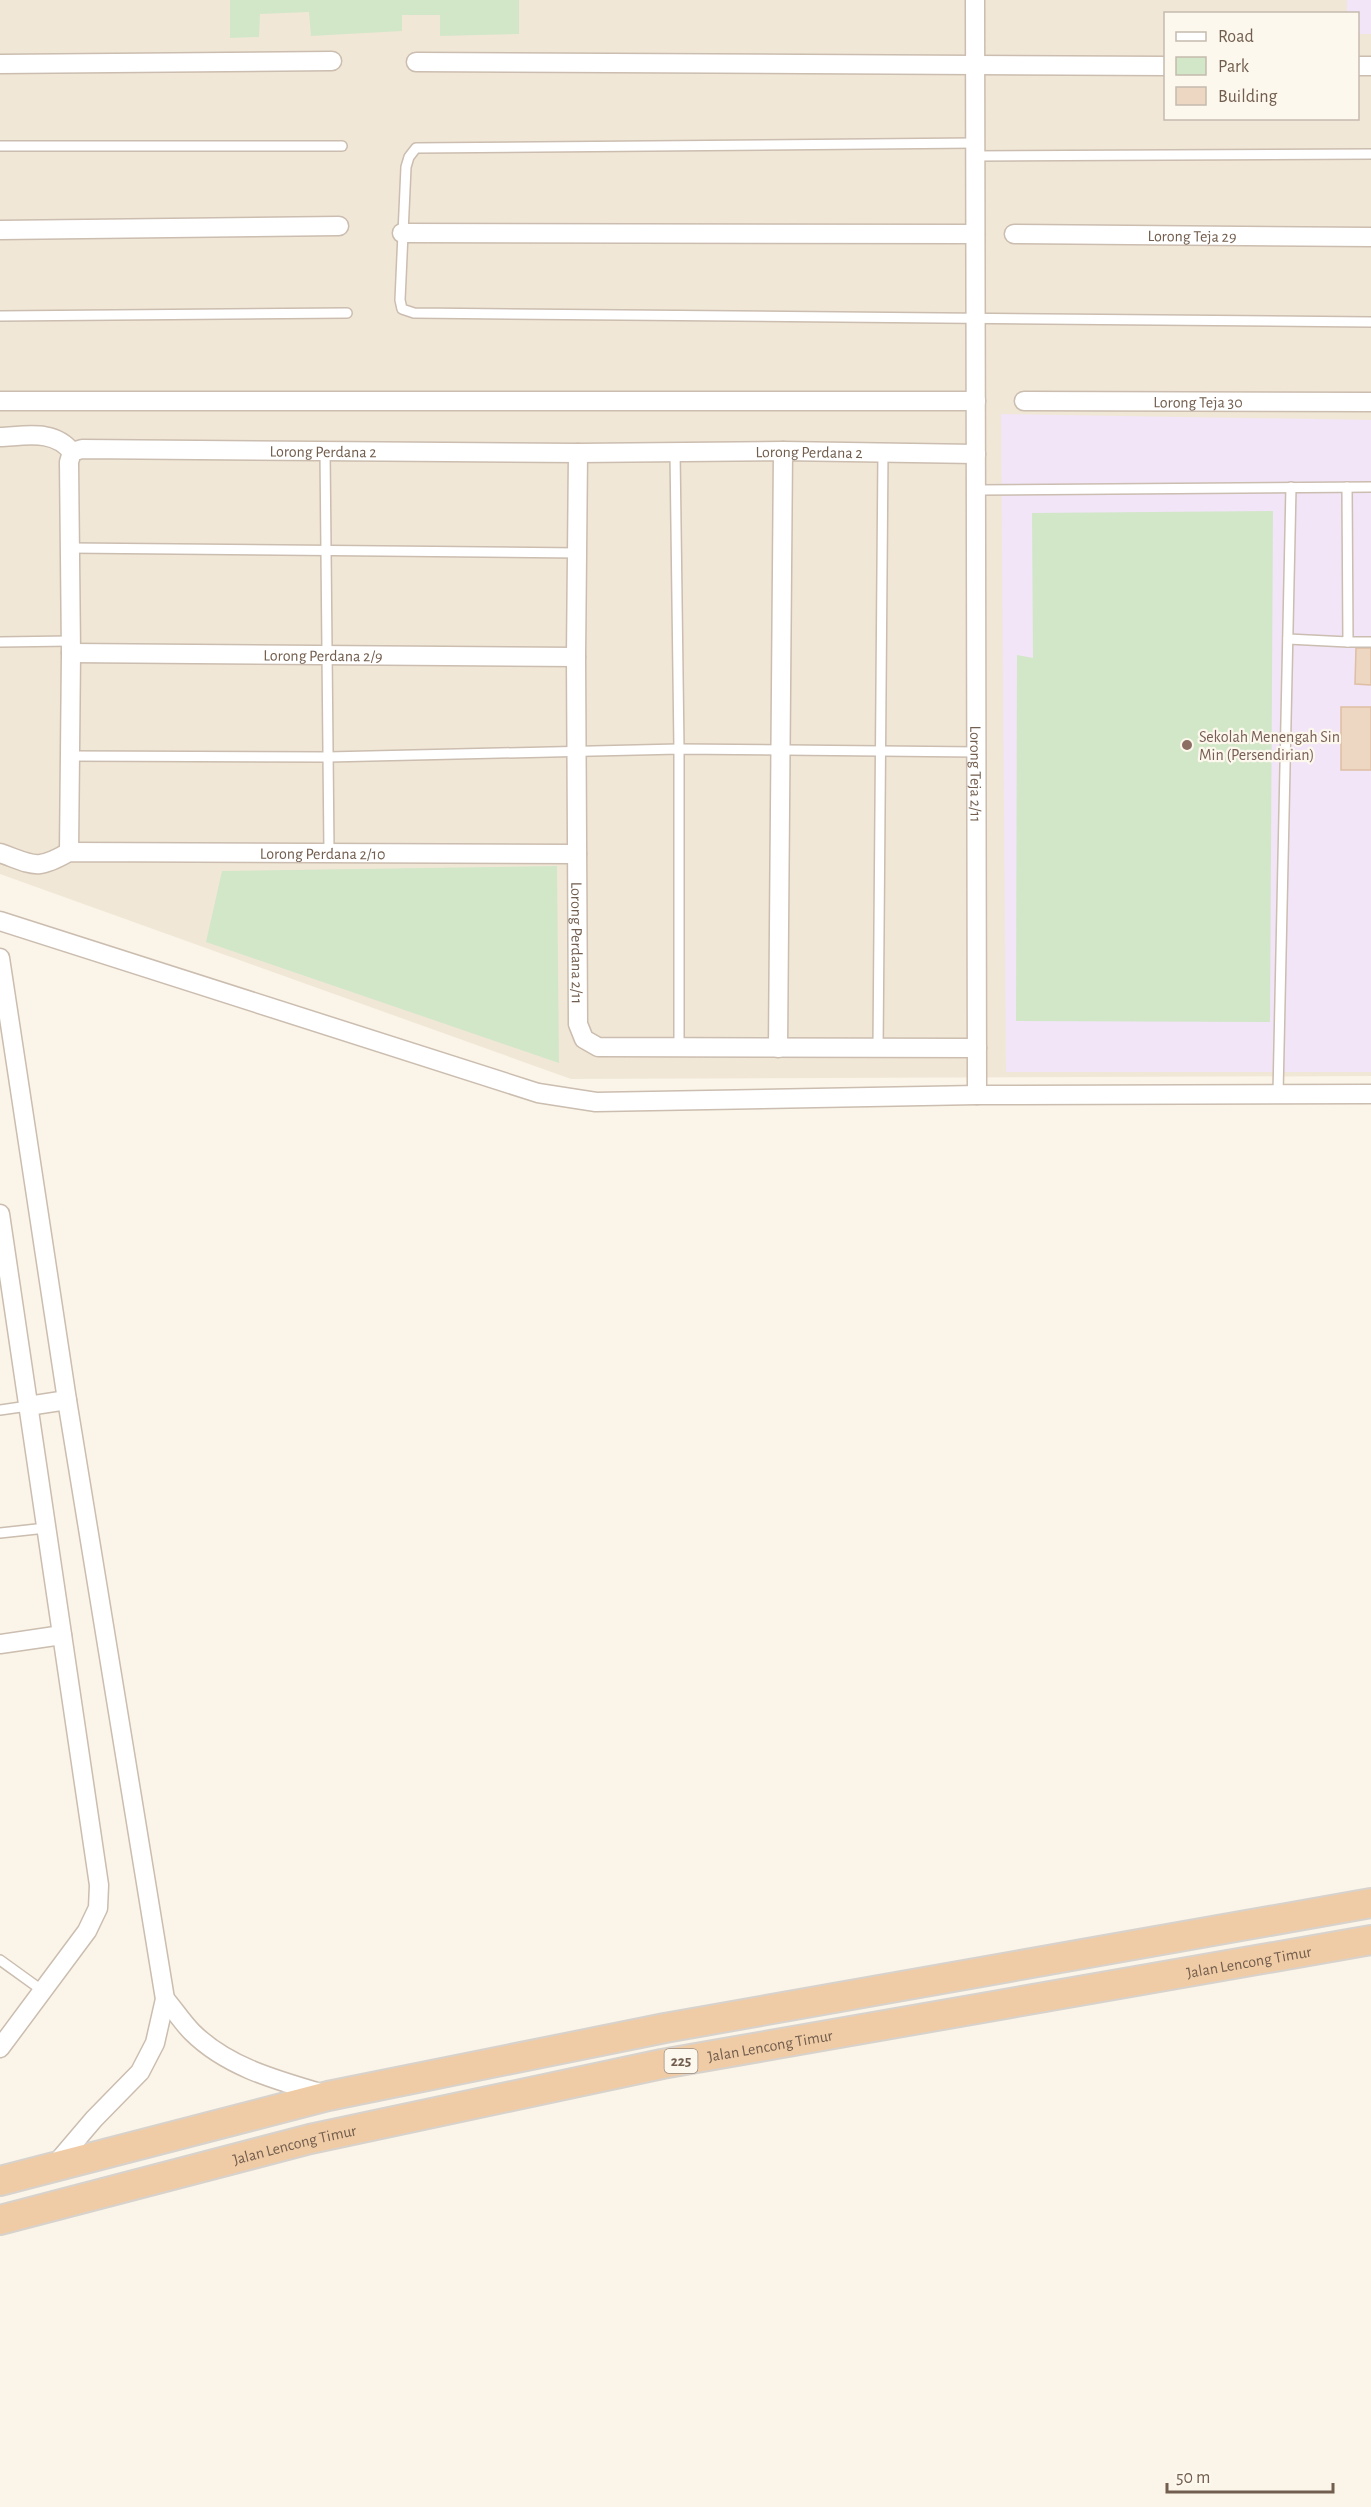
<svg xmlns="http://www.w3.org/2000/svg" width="1371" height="2507" font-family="'Alegreya Sans',sans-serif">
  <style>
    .residential { fill: #f1e7d7; fill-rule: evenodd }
    .education { fill: #f1e5f7 }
    .green { fill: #d2e7c8 }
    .building { fill: #edd6c2; stroke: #debea4; stroke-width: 1.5 }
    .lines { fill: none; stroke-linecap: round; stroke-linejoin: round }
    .service-casing { stroke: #cbbdaf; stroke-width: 12 }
    .minor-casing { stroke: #cbbdaf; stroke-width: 21 }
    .trunk-casing { stroke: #d8d2cd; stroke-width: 32 }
    .service { stroke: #fff; stroke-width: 9 }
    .minor { stroke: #fff; stroke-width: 18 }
    .trunk { stroke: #f0cca6; stroke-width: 28 }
    .education-dot { fill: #8d6e63; stroke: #fdf8ee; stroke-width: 2 }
    .labels { text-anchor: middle; stroke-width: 4.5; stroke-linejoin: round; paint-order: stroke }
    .shield { fill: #fdf8ee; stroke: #9c8c7e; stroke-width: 1.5 }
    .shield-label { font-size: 15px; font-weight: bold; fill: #725e4e }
    .street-label { font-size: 16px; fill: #725e4e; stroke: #fdf8ee }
    .education-label { font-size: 16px; fill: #785e54; stroke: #fdf8ee; text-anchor: start }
  </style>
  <rect width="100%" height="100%" fill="#faf5e8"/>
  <path class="residential" d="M 0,0 L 1371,0 L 1371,1076 L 571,1079 L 0,874 ZM 1166,14 L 1358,14 L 1358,118 L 1166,118 Z"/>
  <g class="education">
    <polygon points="1347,0 1371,0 1371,34 1358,34 1358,14 1347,13"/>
    <polygon points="1001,414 1371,420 1371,1072 1006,1072"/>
  </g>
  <g class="green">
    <polygon points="230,0 519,0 519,34 440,36 440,15 402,15 402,31 311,36 309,12 260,14 259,37 230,38"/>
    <polygon points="1273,511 1270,1022 1016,1021 1017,655 1033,658 1032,513"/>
    <polygon points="557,866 559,1063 206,942 222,871"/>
  </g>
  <g class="building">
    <polygon points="1356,648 1371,648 1371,685 1355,684"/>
    <rect x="1341" y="707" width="30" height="63"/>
  </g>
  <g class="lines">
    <defs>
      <g id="service">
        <polyline points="975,143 416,148 409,157 406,167 400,300 402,309 414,313 1371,322"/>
        <polyline points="0,146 342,146"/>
        <polyline points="975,156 1371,154"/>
        <polyline points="0,316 347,313"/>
        <polyline points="325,450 329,852"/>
        <polyline points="675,451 679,749 679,1048"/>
        <polyline points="976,490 1371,487"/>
        <polyline points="70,548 579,553"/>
        <polyline points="1288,639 1348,642 1347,487"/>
        <polyline points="0,642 71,641"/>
        <polyline points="1348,642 1371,642"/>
        <polyline points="70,756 328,757 679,749 976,752"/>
        <polyline points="878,1049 883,451"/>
        <polyline points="1278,1094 1291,487"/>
        <polyline points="0,1410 28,1406"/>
        <polyline points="0,1533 46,1528"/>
        <polyline points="0,1960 43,1991"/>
      </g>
      <g id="minor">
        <path id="s1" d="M 975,0 L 977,1095"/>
        <polyline points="416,62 1166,66"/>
        <polyline points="0,64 332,61"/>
        <polyline points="1358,66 1371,66"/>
        <polyline points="0,230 339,226"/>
        <polyline points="402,233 975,234"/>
        <path id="s2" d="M 1014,234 L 1371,237"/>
        <polyline points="0,401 976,401"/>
        <path id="s3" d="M 1024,401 L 1371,402"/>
        <path d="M 0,437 C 26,436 54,429 72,452"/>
        <path id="s4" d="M 578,453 L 576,657 L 578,1024 L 584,1039 L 598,1047 L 977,1048"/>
        <path id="s5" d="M 71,653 L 576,657"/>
        <path id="s6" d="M 69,852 L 71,653 L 69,462 L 72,452 L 82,449 L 578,453 L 783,451 L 976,454"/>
        <path id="s7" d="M 0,853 C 34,865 36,871 69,852 L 577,854"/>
        <polyline points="0,921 538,1093 596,1102 977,1095 1371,1094"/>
        <polyline points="0,958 67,1400 165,1999 155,2043 140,2072 94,2119 54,2166"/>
        <polyline points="778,1048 783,451"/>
        <polyline points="0,1214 99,1885 98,1908 87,1931 0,2048"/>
        <polyline points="28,1406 67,1400"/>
        <polyline points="0,1644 62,1635"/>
        <path d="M 165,1999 C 174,2009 182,2022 192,2032 C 228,2068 280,2081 327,2095"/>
      </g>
      <g id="trunk">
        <polyline points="0,2181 328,2096 665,2028 1371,1903"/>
        <path id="s8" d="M 0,2220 L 310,2139 L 662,2064 L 1371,1940"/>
      </g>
    </defs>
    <use href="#service" class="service-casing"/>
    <use href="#minor" class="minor-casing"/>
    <use href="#trunk" class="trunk-casing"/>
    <use href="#service" class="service"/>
    <use href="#minor" class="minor"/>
    <use href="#trunk" class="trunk"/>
  </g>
  <circle class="education-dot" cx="1187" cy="745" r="6"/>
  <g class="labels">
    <rect class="shield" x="664.5" y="2049" width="33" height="24" rx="4.5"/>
    <g class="shield-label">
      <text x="681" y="2066">225</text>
    </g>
    <g class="street-label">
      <text dy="6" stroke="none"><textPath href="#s2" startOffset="178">Lorong Teja 29</textPath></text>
      <text dy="6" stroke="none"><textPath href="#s3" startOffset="174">Lorong Teja 30</textPath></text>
      <text dy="6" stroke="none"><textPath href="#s6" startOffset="652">Lorong Perdana 2</textPath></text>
      <text dy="6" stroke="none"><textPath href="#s6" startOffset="1138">Lorong Perdana 2</textPath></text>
      <text dy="6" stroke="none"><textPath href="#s5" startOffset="252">Lorong Perdana 2/9</textPath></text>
      <text dy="6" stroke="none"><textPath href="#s1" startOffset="774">Lorong Teja 2/11</textPath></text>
      <text dy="6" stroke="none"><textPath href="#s7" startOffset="327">Lorong Perdana 2/10</textPath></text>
      <text dy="6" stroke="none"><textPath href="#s4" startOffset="490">Lorong Perdana 2/11</textPath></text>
      <text dy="6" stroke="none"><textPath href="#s8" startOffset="1276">Jalan Lencong Timur</textPath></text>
      <text dy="6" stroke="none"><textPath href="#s8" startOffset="790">Jalan Lencong Timur</textPath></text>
      <text dy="6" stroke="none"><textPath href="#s8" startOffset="304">Jalan Lencong Timur</textPath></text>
    </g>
    <g class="education-label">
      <text x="1199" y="742">Sekolah Menengah Sin<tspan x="1199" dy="18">Min (Persendirian)</tspan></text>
    </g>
  </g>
  <rect x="1164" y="12" width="195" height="108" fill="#fdf8ee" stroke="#c5baae" stroke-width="1.5"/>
  <rect x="1176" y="32" width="30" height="9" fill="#ffffff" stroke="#c5baae" stroke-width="1.5"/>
  <text x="1218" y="42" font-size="18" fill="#725e4e">Road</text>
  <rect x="1176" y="57" width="30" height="18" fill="#d2e7c8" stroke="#c5baae" stroke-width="1.5"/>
  <text x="1218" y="72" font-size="18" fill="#725e4e">Park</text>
  <rect x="1176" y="87" width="30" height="18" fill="#edd6c2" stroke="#c5baae" stroke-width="1.5"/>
  <text x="1218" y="102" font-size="18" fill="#725e4e">Building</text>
  <path d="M1167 2483v9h166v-9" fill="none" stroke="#725e4e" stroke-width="3"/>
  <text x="1176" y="2483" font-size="18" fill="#725e4e" stroke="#fdf8ee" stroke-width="4.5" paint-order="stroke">50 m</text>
</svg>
